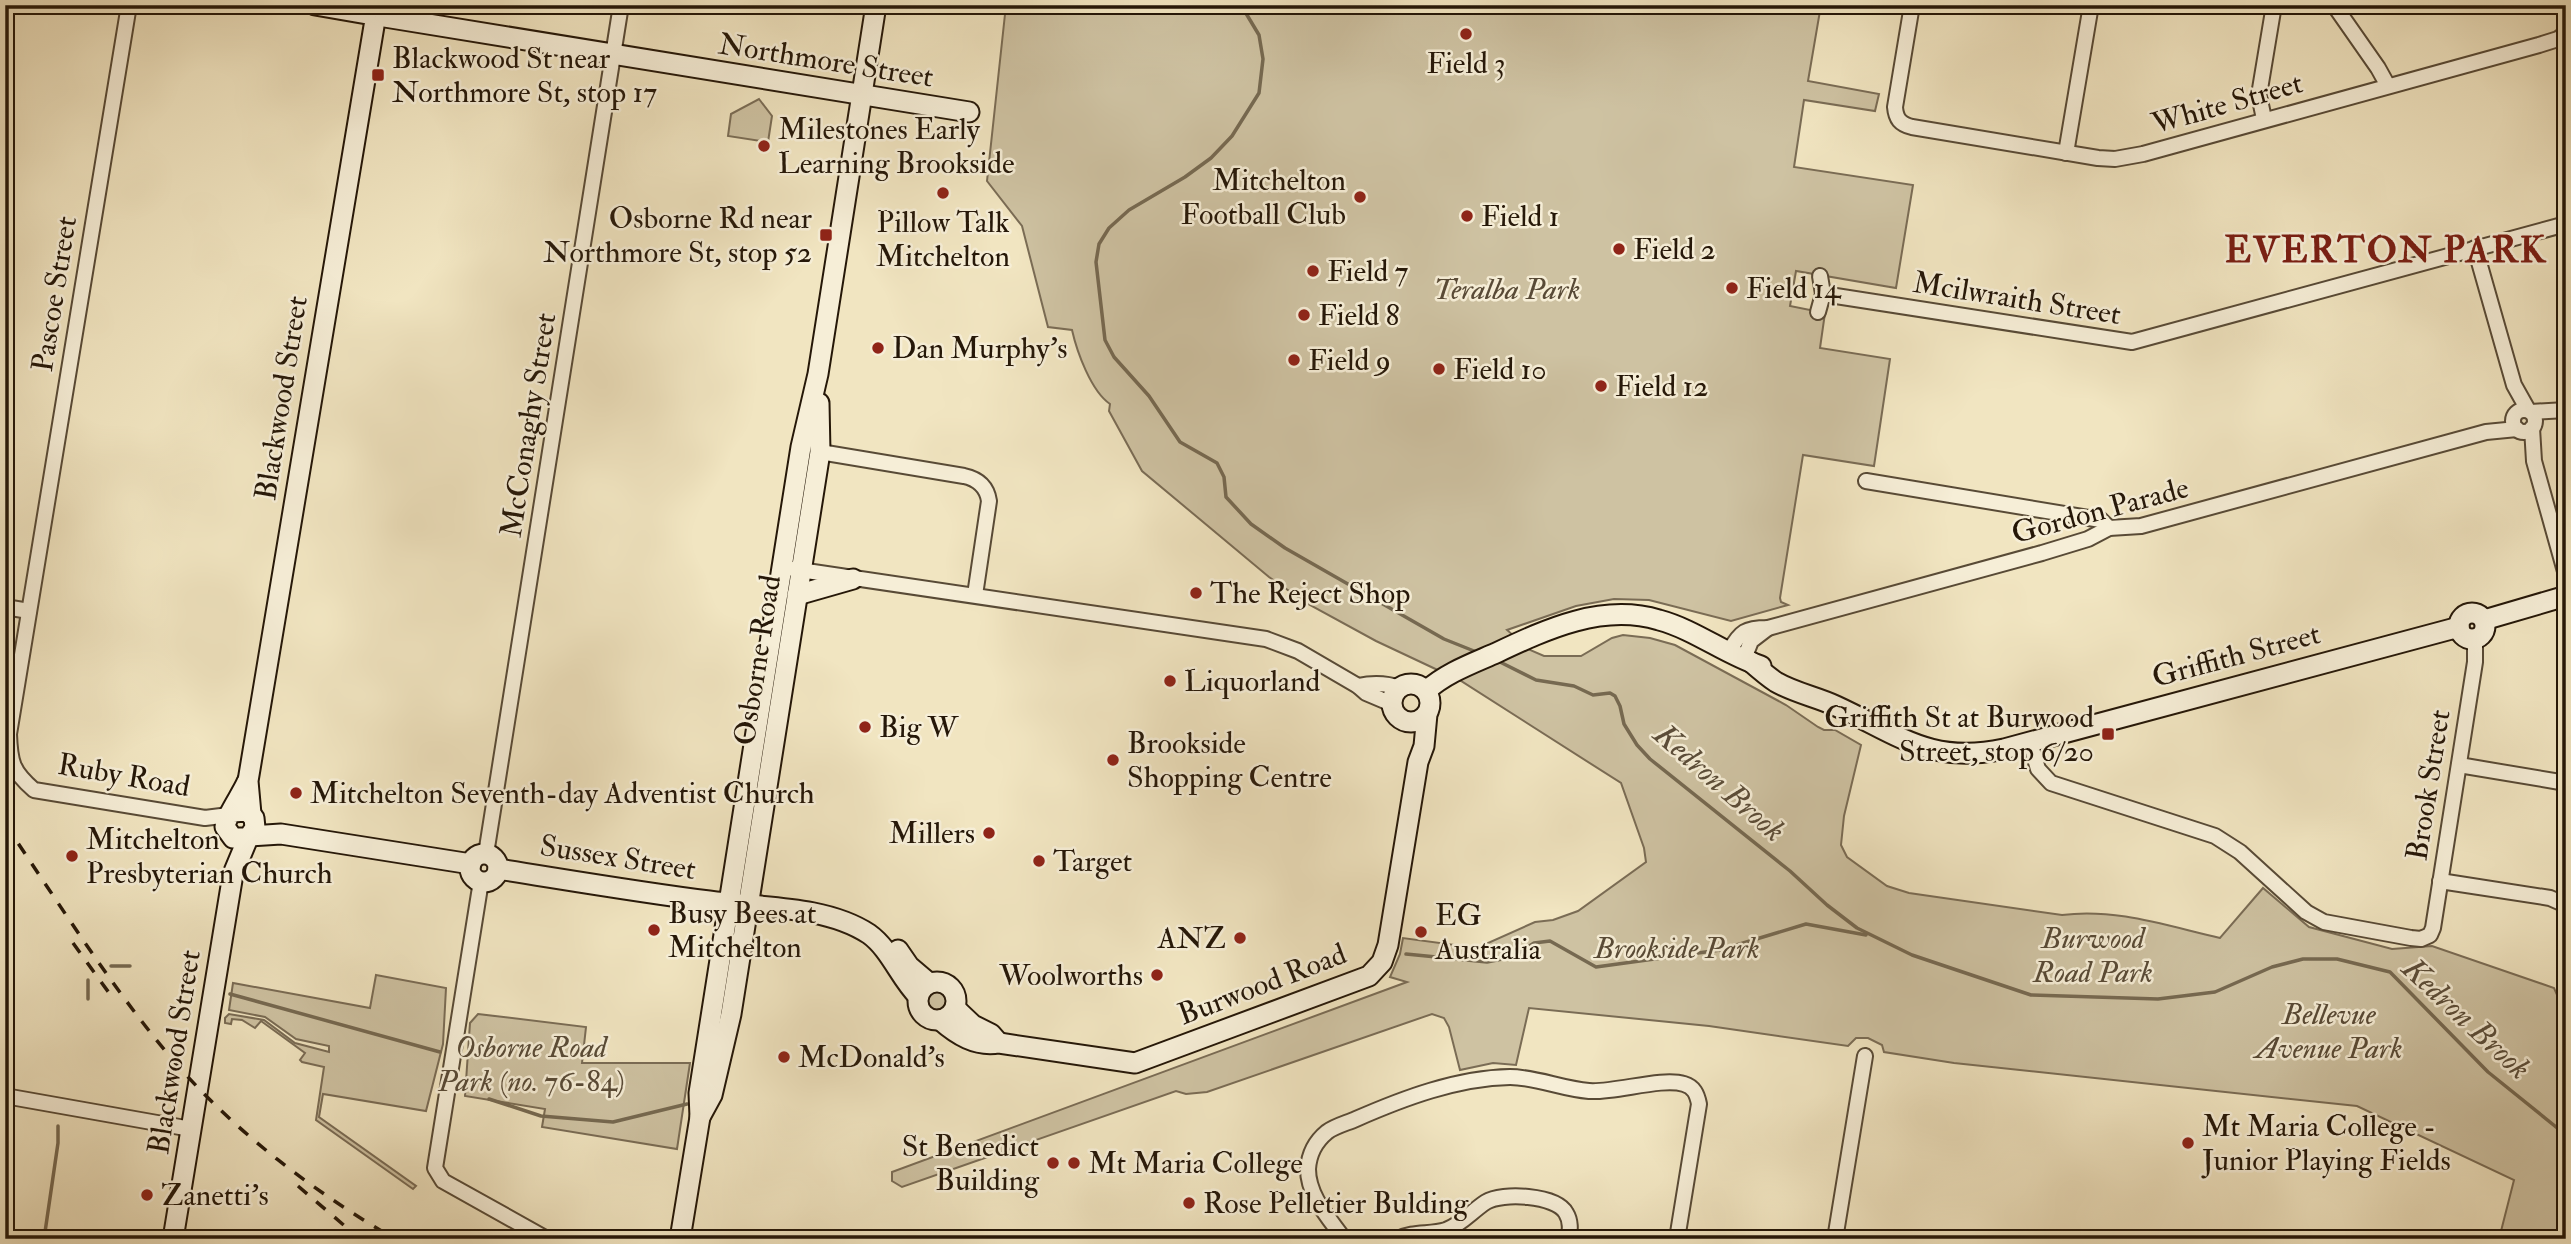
<svg xmlns="http://www.w3.org/2000/svg" width="2571" height="1244" font-family="'IM FELL Double Pica',serif">
  <style>
    .green { fill: #cec2a2; stroke: #7a6c55; stroke-width: 2 }
    .lines { fill: none; stroke-linecap: round; stroke-linejoin: round }
    .stream { stroke: #766951; stroke-width: 3.5 }
    .street-casing { stroke: #584a36; stroke-width: 18 }
    .secondary-casing { stroke: #251708; stroke-width: 23 }
    .street { stroke: #f6eed7; stroke-width: 14 }
    .secondary { stroke: #f6eed7; stroke-width: 19 }
    .rail { stroke: #251708; stroke-width: 3.5; stroke-dasharray: 12 12; stroke-linecap: butt }
    .poi-dot { fill: #8f2418; stroke: #f6eed7; stroke-width: 2.5 }
    .labels { text-anchor: middle; stroke-width: 5; stroke-linejoin: round; paint-order: stroke }
    .poi-label { font-size: 30px; fill: #251708; stroke: #f6eed7; text-anchor: start }
    .street-label { font-size: 30px; fill: #251708; stroke: #f6eed7 }
    .park-label { font-size: 30px; font-style: italic; fill: #584a36; stroke: #f6eed7 }
    .water-label { font-size: 32px; font-style: italic; fill: #5b4d39; stroke: #f6eed7 }
    .district-label { font-size: 37px; font-weight: bold; letter-spacing: 2px; fill: #7a1f14; stroke: #f6eed7 }
  </style>
  <rect width="100%" height="100%" fill="#f1e5c1"/>
  <filter id="stains"><feTurbulence type="fractalNoise" baseFrequency=".00286" numOctaves="4"/><feColorMatrix values="0 0 0 0 .2 0 0 0 0 .09 0 0 0 0 .02 0 0 0 .5 -.17"/></filter>
  <radialGradient id="worn" r=".72"><stop offset=".6" stop-color="#630" stop-opacity="0"/><stop offset="1" stop-color="#630" stop-opacity=".3"/></radialGradient>
  <g class="green">
    <path d="M 1006,5 L 1821,5 L 1808,81 L 1879,94 L 1875,111 L 1804,100 L 1794,167 L 1913,185 L 1896,288 L 1796,271 L 1790,306 L 1825,313 L 1820,348 L 1890,359 L 1874,466 L 1803,455 L 1780,598 L 1781,602 L 1788,605 L 1731,621 L 1649,600 L 1614,599 L 1576,606 L 1507,630 L 1530,650 L 1544,656 L 1581,656 L 1612,638 L 1623,635 L 1650,638 L 1675,645 L 1786,705 L 1818,727 L 1824,730 L 1835,730 L 1861,745 L 1844,816 L 1841,845 L 1847,857 L 1887,886 L 1909,893 L 2062,915 C 2116,908 2167,926 2220,938 L 2263,888 L 2309,927 L 2392,949 L 2432,946 L 2554,988 L 2566,1015 L 2566,1239 L 2499,1239 L 2514,1180 L 2357,1106 L 1954,1063 L 1884,1052 L 1882,1045 L 1868,1038 L 1856,1038 L 1848,1046 L 1709,1026 L 1529,1008 L 1516,1065 L 1493,1063 L 1460,1070 L 1449,1027 L 1444,1018 L 1432,1014 L 1207,1092 L 1186,1094 L 1176,1091 L 902,1187 L 892,1181 L 892,1172 L 1407,982 L 1390,977 L 1400,954 L 1403,938 L 1477,948 L 1535,922 L 1553,920 L 1578,911 L 1646,862 L 1644,848 L 1621,783 L 1461,681 L 1376,641 L 1308,604 L 1269,577 L 1142,471 L 1109,411 L 1110,404 C 1091,391 1077,352 1072,330 L 1048,327 L 1022,226 L 987,181 Z"/>
    <polygon points="759,99 772,116 768,142 728,136 731,114"/>
    <polygon points="376,975 446,988 443,1044 426,1111 323,1094 319,1117 416,1186 413,1189 316,1120 324,1067 302,1062 300,1060 305,1053 261,1021 255,1028 242,1020 232,1019 231,1024 225,1023 225,1018 229,1014 264,1020 295,1043 329,1052 329,1046 296,1039 265,1017 229,1010 233,983 370,1008"/>
    <circle cx="938" cy="1001" r="11"/>
    <polygon points="478,1014 586,1027 582,1063 690,1063 677,1149 542,1127 545,1109 465,1096 470,1023"/>
  </g>
  <g class="lines">
    <g class="stream">
      <polyline points="1241,5 1259,35 1263,59 1259,93 1232,136 1211,158 1185,177 1129,210 1109,228 1099,244 1096,262 1105,340 1114,357 1149,396 1180,442 1217,463 1224,477 1226,497 1251,524 1285,548 1444,639 1479,653"/>
      <polyline points="1496,660 1536,680 1574,686 1593,695 1610,693 1615,696 1620,706 1624,724 1637,745 1650,759 1790,871 1827,905 1857,928 1912,955 2031,995 2158,999 2215,992 2272,967 2303,959 2337,959 2390,972 2488,1072 2566,1135"/>
      <polyline points="1406,954 1487,962 1512,957 1534,943 1550,941 1596,967 1720,950 1806,924 1866,935"/>
      <polyline points="111,966 130,966"/>
      <polyline points="88,980 88,999"/>
      <polyline points="230,994 440,1052"/>
      <polyline points="489,1099 541,1116 613,1122 687,1104"/>
      <polyline points="44,1239 58,1143 58,1126"/>
    </g>
    <defs>
      <g id="street">
        <path d="M 129,5 L 9,734 C 10,762 12,771 34,790 L 205,818 L 229,815"/>
        <path d="M 1912,5 L 1895,107 C 1896,119 1900,124 1912,127 L 2098,158 L 2115,159 L 2143,154 L 2539,45 L 2558,39 L 2566,33"/>
        <polyline points="2334,5 2378,68 2388,86"/>
        <polyline points="2563,5 2566,9"/>
        <polyline points="377,7 377,5"/>
        <polyline points="2264,119 2259,95 2274,5"/>
        <polyline points="2066,153 2091,5"/>
        <polyline points="2475,248 2514,385 2528,410"/>
        <polyline points="1823,294 2132,342 2566,224"/>
        <polyline points="1818,312 1823,294 1820,276"/>
        <circle cx="2524" cy="421" r="11"/>
        <polyline points="2531,412 2566,410"/>
        <polyline points="2532,428 2534,461 2566,575"/>
        <path d="M 820,452 L 964,476 C 978,479 987,487 989,501 L 975,595"/>
        <polyline points="1866,481 2101,520 2109,528"/>
        <polyline points="793,569 1266,639 1298,651 1358,686 1366,693 1392,704"/>
        <polyline points="5,607 29,611"/>
        <path d="M 1729,652 C 1740,631 1746,628 1768,628 L 2042,553 L 2088,539 L 2109,528 L 2141,526 L 2486,432 L 2517,429"/>
        <polyline points="1744,659 1751,641 1768,628"/>
        <path d="M 1358,686 C 1372,683 1386,683 1400,688"/>
        <polyline points="2030,742 2038,769 2051,783 2215,836 2240,852 2306,912 2324,922 2411,938 2421,939 2430,935 2433,928 2475,662 2475,639"/>
        <polyline points="2459,765 2566,783"/>
        <polyline points="486,854 621,5"/>
        <polyline points="481,881 435,1168 443,1181 547,1239"/>
        <polyline points="2440,881 2550,898 2566,905"/>
        <polyline points="5,1096 191,1129"/>
        <path d="M 1344,1239 C 1329,1218 1308,1196 1308,1169 C 1309,1154 1316,1141 1327,1132 C 1335,1126 1347,1123 1356,1119 C 1404,1098 1457,1078 1510,1077 C 1536,1077 1562,1089 1589,1091 C 1615,1093 1662,1077 1684,1084 C 1694,1087 1697,1094 1699,1104 L 1677,1239"/>
        <path d="M 1398,1239 C 1413,1231 1430,1235 1446,1230 C 1462,1224 1472,1211 1486,1202 C 1502,1192 1556,1195 1566,1213 C 1571,1221 1570,1230 1569,1239"/>
        <polyline points="1835,1239 1865,1056"/>
      </g>
      <g id="secondary">
        <polyline points="315,5 367,14"/>
        <polyline points="385,17 969,112"/>
        <polyline points="797,595 853,579"/>
        <circle cx="2472" cy="626" r="13"/>
        <polyline points="2484,620 2566,596"/>
        <path d="M 1751,662 C 1759,669 1767,676 1776,682 C 1795,693 1817,697 1836,706 C 1899,735 1931,765 2004,749 L 2459,627"/>
        <circle cx="1411" cy="703" r="19"/>
        <path d="M 1426,691 C 1446,673 1471,664 1496,653 C 1547,629 1602,603 1659,620 C 1696,630 1726,655 1761,666"/>
        <path d="M 233,812 L 247,811 L 254,818 L 255,828 L 248,838 L 233,838 L 225,827 C 226,816 242,794 247,782"/>
        <polyline points="251,814 248,781 374,26"/>
        <polyline points="250,836 281,834 471,864"/>
        <circle cx="484" cy="868" r="14"/>
        <path d="M 498,869 C 568,880 638,892 709,901 C 759,908 825,905 869,934 C 890,949 900,978 918,996"/>
        <polyline points="898,950 909,966 929,983"/>
        <circle cx="937" cy="1001" r="19"/>
        <polyline points="955,1008 973,1025 991,1034 998,1042"/>
        <path d="M 940,1020 C 957,1035 976,1047 999,1043 L 1135,1063 L 1369,976 L 1382,962 L 1388,945 L 1418,762 L 1424,746 L 1427,714"/>
        <polyline points="700,1117 712,1095 731,1014 820,452 819,403"/>
        <polyline points="173,1239 233,874 248,838"/>
        <polyline points="680,1239 700,1117 699,1093 801,447 818,374 876,5"/>
      </g>
    </defs>
    <use href="#street" class="street-casing"/>
    <use href="#secondary" class="secondary-casing"/>
    <use href="#street" class="street"/>
    <use href="#secondary" class="secondary"/>
    <g class="rail">
      <path d="M 5,824 C 61,906 114,992 179,1067 C 240,1136 316,1193 395,1239"/>
      <polyline points="73,943 112,997"/>
      <polyline points="298,1186 360,1239"/>
    </g>
  </g>
  <g class="poi-dot">
    <circle cx="1466" cy="34" r="7"/>
    <rect x="371" y="68" width="14" height="14" rx="3.5"/>
    <circle cx="764" cy="146" r="7"/>
    <circle cx="943" cy="193" r="7"/>
    <circle cx="1360" cy="197" r="7"/>
    <circle cx="1467" cy="216" r="7"/>
    <rect x="819" y="228" width="14" height="14" rx="3.5"/>
    <circle cx="1619" cy="249" r="7"/>
    <circle cx="1313" cy="271" r="7"/>
    <circle cx="1732" cy="288" r="7"/>
    <circle cx="1304" cy="315" r="7"/>
    <circle cx="878" cy="348" r="7"/>
    <circle cx="1294" cy="360" r="7"/>
    <circle cx="1439" cy="369" r="7"/>
    <circle cx="1601" cy="386" r="7"/>
    <circle cx="1196" cy="593" r="7"/>
    <circle cx="1170" cy="681" r="7"/>
    <circle cx="865" cy="727" r="7"/>
    <rect x="2101" y="727" width="14" height="14" rx="3.5"/>
    <circle cx="1113" cy="760" r="7"/>
    <circle cx="296" cy="793" r="7"/>
    <circle cx="989" cy="833" r="7"/>
    <circle cx="72" cy="856" r="7"/>
    <circle cx="1039" cy="861" r="7"/>
    <circle cx="654" cy="930" r="7"/>
    <circle cx="1421" cy="932" r="7"/>
    <circle cx="1240" cy="938" r="7"/>
    <circle cx="1157" cy="975" r="7"/>
    <circle cx="784" cy="1057" r="7"/>
    <circle cx="2188" cy="1143" r="7"/>
    <circle cx="1053" cy="1163" r="7"/>
    <circle cx="1074" cy="1163" r="7"/>
    <circle cx="147" cy="1195" r="7"/>
    <circle cx="1189" cy="1203" r="7"/>
  </g>
  <g class="labels">
    <g class="poi-label">
      <text x="392" y="68">Blackwood St near<tspan x="392" dy="34">Northmore St, stop 17</tspan></text>
      <text x="1466" y="73" text-anchor="middle">Field 3</text>
      <text x="778" y="139">Milestones Early<tspan x="778" dy="34">Learning Brookside</tspan></text>
      <text x="1346" y="190" text-anchor="end">Mitchelton<tspan x="1346" dy="34">Football Club</tspan></text>
      <text x="1481" y="226">Field 1</text>
      <text x="812" y="228" text-anchor="end">Osborne Rd near<tspan x="812" dy="34">Northmore St, stop 52</tspan></text>
      <text x="943" y="232" text-anchor="middle">Pillow Talk<tspan x="943" dy="34">Mitchelton</tspan></text>
      <text x="1633" y="259">Field 2</text>
      <text x="1327" y="281">Field 7</text>
      <text x="1746" y="298">Field 14</text>
      <text x="1318" y="325">Field 8</text>
      <text x="892" y="358">Dan Murphy's</text>
      <text x="1308" y="370">Field 9</text>
      <text x="1453" y="379">Field 10</text>
      <text x="1615" y="396">Field 12</text>
      <text x="1210" y="603">The Reject Shop</text>
      <text x="1184" y="691">Liquorland</text>
      <text x="2094" y="727" text-anchor="end">Griffith St at Burwood<tspan x="2094" dy="34">Street, stop 6/20</tspan></text>
      <text x="879" y="737">Big W</text>
      <text x="1127" y="753">Brookside<tspan x="1127" dy="34">Shopping Centre</tspan></text>
      <text x="310" y="803">Mitchelton Seventh-day Adventist Church</text>
      <text x="975" y="843" text-anchor="end">Millers</text>
      <text x="86" y="849">Mitchelton<tspan x="86" dy="34">Presbyterian Church</tspan></text>
      <text x="1053" y="871">Target</text>
      <text x="668" y="923">Busy Bees at<tspan x="668" dy="34">Mitchelton</tspan></text>
      <text x="1435" y="925">EG<tspan x="1435" dy="34">Australia</tspan></text>
      <text x="1226" y="948" text-anchor="end">ANZ</text>
      <text x="1143" y="985" text-anchor="end">Woolworths</text>
      <text x="798" y="1067">McDonald's</text>
      <text x="2202" y="1136">Mt Maria College -<tspan x="2202" dy="34">Junior Playing Fields</tspan></text>
      <text x="1039" y="1156" text-anchor="end">St Benedict<tspan x="1039" dy="34">Building</tspan></text>
      <text x="1088" y="1173">Mt Maria College</text>
      <text x="161" y="1205">Zanetti's</text>
      <text x="1203" y="1213">Rose Pelletier Bulding</text>
    </g>
    <g class="street-label">
      <text transform="translate(826 60) rotate(9)" y="10">Northmore Street</text>
      <text transform="translate(2227 103) rotate(-16)" y="10">White Street</text>
      <text transform="translate(54 294) rotate(-81)" y="10">Pascoe Street</text>
      <text transform="translate(2017 298) rotate(9)" y="10">Mcilwraith Street</text>
      <text transform="translate(281 398) rotate(-81)" y="10">Blackwood Street</text>
      <text transform="translate(528 425) rotate(-81)" y="10">McConaghy Street</text>
      <text transform="translate(2100 510) rotate(-15)" y="10">Gordon Parade</text>
      <text transform="translate(2236 655) rotate(-15)" y="10">Griffith Street</text>
      <text transform="translate(757 660) rotate(-81)" y="10">Osborne Road</text>
      <text transform="translate(124 775) rotate(10)" y="10">Ruby Road</text>
      <text transform="translate(2428 785) rotate(-81)" y="10">Brook Street</text>
      <text transform="translate(618 857) rotate(9)" y="10">Sussex Street</text>
      <text transform="translate(1262 984) rotate(-21)" y="10">Burwood Road</text>
      <text transform="translate(174 1052) rotate(-81)" y="10">Blackwood Street</text>
    </g>
    <g class="park-label">
      <text x="1507" y="299">Teralba Park</text>
      <text x="2093" y="948">Burwood<tspan x="2093" dy="34">Road Park</tspan></text>
      <text x="1677" y="958">Brookside Park</text>
      <text x="2329" y="1024">Bellevue<tspan x="2329" dy="34">Avenue Park</tspan></text>
      <text x="531" y="1057">Osborne Road<tspan x="531" dy="34">Park (no. 76-84)</tspan></text>
    </g>
    <g class="water-label">
      <text transform="translate(1720 782) rotate(41)" y="11">Kedron Brook</text>
      <text transform="translate(2467 1018) rotate(43)" y="11">Kedron Brook</text>
    </g>
    <g class="district-label">
      <text x="2386" y="262">EVERTON PARK</text>
    </g>
  </g>
  <rect width="2571" height="1244" fill="none" stroke="#f1e5c1" stroke-width="28"/>
  <rect x="7" y="7" width="2557" height="1230" fill="none" stroke="#251708" stroke-width="3.5"/>
  <rect x="14" y="14" width="2543" height="1216" fill="none" stroke="#251708" stroke-width="2"/>
  <rect width="100%" height="100%" filter="url(#stains)"/>
  <rect width="100%" height="100%" fill="url(#worn)"/>
</svg>
